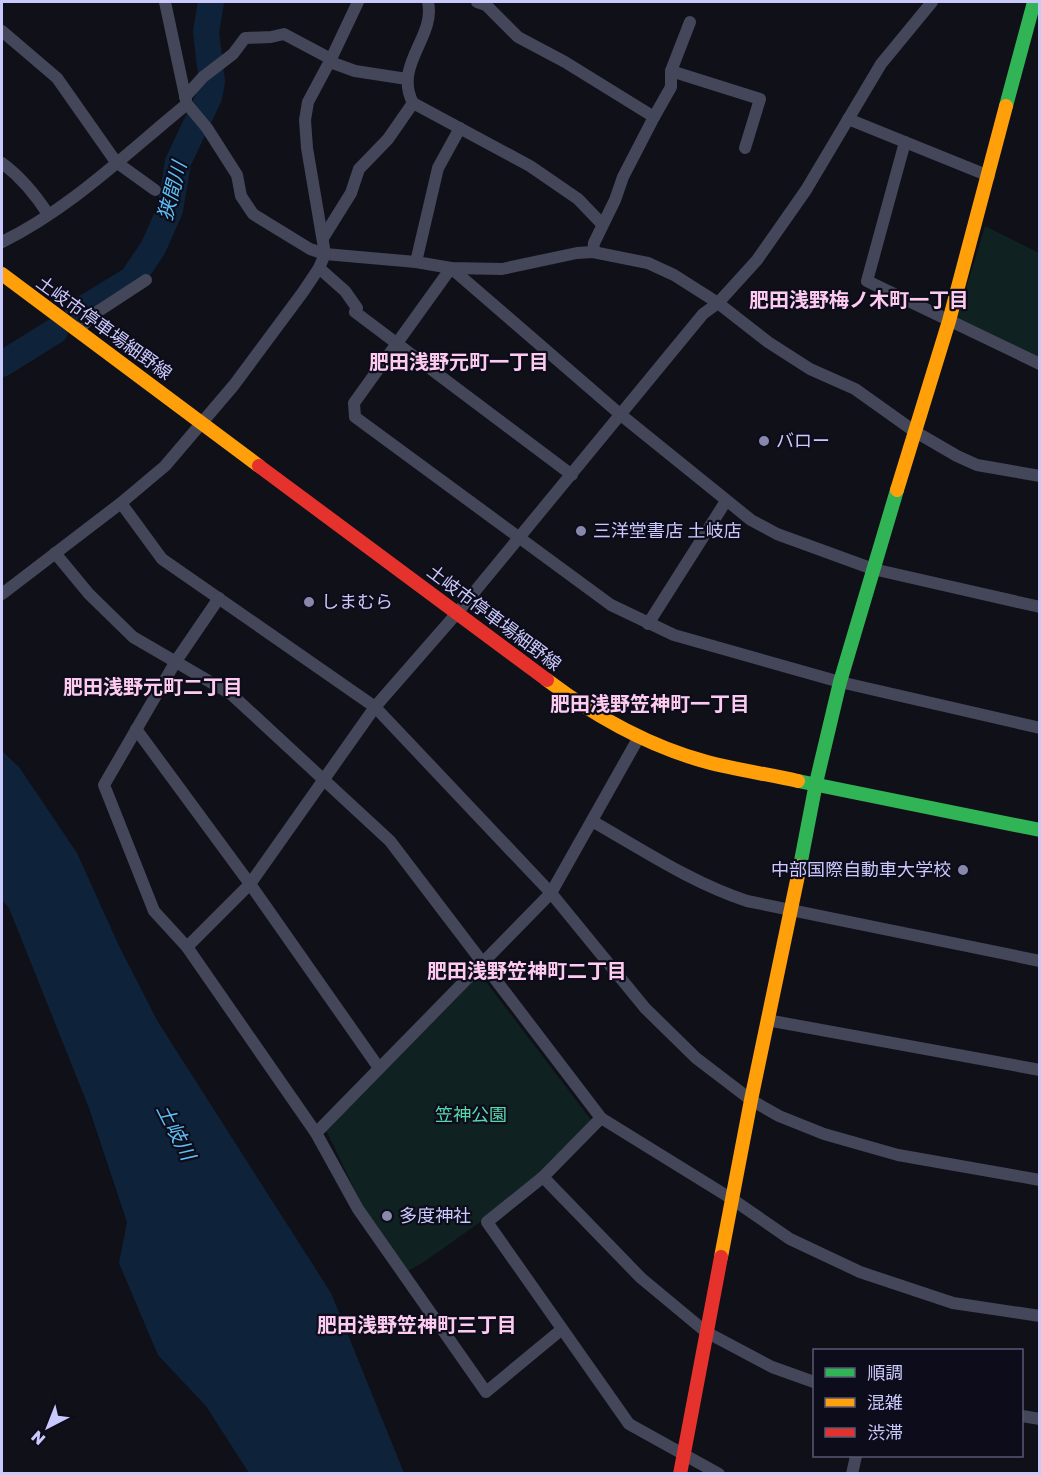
<svg xmlns="http://www.w3.org/2000/svg" width="1041" height="1475" font-family="'Golos Text','Noto Sans JP',sans-serif">
  <style>
    .green { fill: #0f2120 }
    .water { fill: #0e233a }
    .lines { fill: none; stroke-linecap: round; stroke-linejoin: round }
    .river { stroke: #0e233a; stroke-width: 26 }
    .street { stroke: #444659; stroke-width: 12 }
    .fast { stroke: #30b455; stroke-width: 14 }
    .slow { stroke: #ff9f0a; stroke-width: 14 }
    .jam { stroke: #e5322d; stroke-width: 14 }
    .poi-dot { fill: #8888ac; stroke: #0d0c1b; stroke-width: 2 }
    .labels { text-anchor: middle; stroke-width: 4.5; stroke-linejoin: round; paint-order: stroke }
    .street-label { font-size: 18px; fill: #c9c9fc; stroke: #0d0c1b }
    .poi-label { font-size: 18px; fill: #c9c9fc; stroke: #0d0c1b; text-anchor: start }
    .park-label { font-size: 18px; fill: #5ad7aa; stroke: #0d0c1b }
    .water-label { font-size: 20px; font-style: italic; fill: #5cc0f6; stroke: #0d0c1b }
    .neighbourhood-label { font-size: 20px; font-weight: bold; fill: #fccbef; stroke: #0d0c1b }
  </style>
  <rect width="100%" height="100%" fill="#101018"/>
  <g class="green">
    <polygon points="985,226 1039,253 1039,358 957,318"/>
    <polygon points="480,974 595,1125 524,1191 424,1262 408,1271 362,1205 326,1130"/>
  </g>
  <polygon class="water" points="2,751 19,767 77,853 119,946 158,1022 331,1293 404,1473 249,1473 206,1406 158,1355 119,1263 127,1222 89,1108 9,908 2,900"/>
  <g class="lines">
    <g class="river">
      <polyline points="78,312 132,279 153,248 170,210 178,162 209,97 212,82 206,32 211,2"/>
      <polyline points="2,364 55,331"/>
    </g>
    <g class="street">
      <polyline points="165,2 186,100"/>
      <polyline points="477,2 486,5 518,37 565,62 654,117 623,177 615,200 594,243 593,252"/>
      <polyline points="2,31 57,78 116,162 155,190"/>
      <polyline points="330,62 355,71 407,79"/>
      <polyline points="671,71 760,99 745,148"/>
      <polyline points="185,97 203,77 233,54 245,38 271,37 284,34 331,59"/>
      <polyline points="413,103 530,166 578,199 602,224"/>
      <polyline points="654,117 671,87 671,71 690,22"/>
      <polyline points="848,119 989,176"/>
      <polyline points="905,142 867,281 1040,364"/>
      <path d="M 2,163 C 21,177 35,194 48,214"/>
      <path d="M 323,238 L 351,193 L 359,169 L 388,139 L 413,103 C 393,65 436,37 428,2"/>
      <path d="M 2,242 C 70,209 128,152 187,104 L 207,128 L 237,175 L 241,196 L 253,214 L 310,249 L 325,254 L 416,262 L 451,268 L 502,269 L 577,253 L 593,252 L 648,263 L 674,275 L 718,303 L 768,342 L 810,369 L 855,389 L 914,431 L 957,456 L 977,465 L 1040,476"/>
      <polyline points="416,262 438,168 460,128"/>
      <polyline points="319,268 345,291 357,308 355,312 572,475"/>
      <polyline points="77,331 94,314 146,280"/>
      <polyline points="121,503 162,559 375,707 551,893 645,1008 696,1058 751,1100 779,1116 824,1134 898,1155 1040,1180"/>
      <polyline points="55,553 89,594 133,637 231,694 390,841 601,1118 732,1199 790,1239 860,1272 953,1303 1040,1316"/>
      <polyline points="2,594 121,503 165,466 234,385 303,292 319,268 325,254 307,148 305,120 308,102 331,59 358,2"/>
      <polyline points="219,598 176,661 104,785 154,911 187,947 316,1133 358,1209 486,1392 561,1330"/>
      <polyline points="1040,607 873,569 777,534 751,520 621,415 451,268 354,403 355,417 611,605 674,635 840,682 1040,728"/>
      <polyline points="648,624 726,501"/>
      <polyline points="136,729 250,884 379,1068"/>
      <path d="M 592,821 C 643,850 692,883 747,901 L 1040,961"/>
      <polyline points="187,947 250,884 375,707 457,613 703,314 718,303 757,260 806,190 881,64 932,2"/>
      <polyline points="767,1020 1040,1070"/>
      <polyline points="601,1118 543,1177 487,1222 629,1424 719,1474"/>
      <polyline points="316,1133 551,893 639,737"/>
      <polyline points="543,1177 641,1278 706,1332 772,1367 814,1382"/>
      <polyline points="1022,1416 1040,1419"/>
      <polyline points="852,1474 856,1456"/>
    </g>
    <g class="fast">
      <polyline points="1006,106 1034,2"/>
      <polyline points="798,781 1040,830"/>
      <polyline points="800,866 816,783 840,682 897,490"/>
    </g>
    <g class="slow">
      <polyline points="2,274 259,466"/>
      <polyline points="897,490 949,321 1006,106"/>
      <path d="M 547,680 C 596,717 648,746 707,762 C 737,770 768,774 798,781"/>
      <polyline points="721,1257 751,1100 800,866"/>
    </g>
    <g class="jam">
      <polyline points="259,466 547,680"/>
      <polyline points="680,1474 721,1257"/>
    </g>
  </g>
  <g class="poi-dot">
    <circle cx="764" cy="441" r="6"/>
    <circle cx="581" cy="531" r="6"/>
    <circle cx="309" cy="602" r="6"/>
    <circle cx="963" cy="870" r="6"/>
    <circle cx="387" cy="1216" r="6"/>
  </g>
  <g class="labels">
    <g class="street-label">
      <text transform="translate(104 328) rotate(36)" y="6">土岐市停車場細野線</text>
      <text transform="translate(494 618) rotate(37)" y="6">土岐市停車場細野線</text>
    </g>
    <g class="poi-label">
      <text x="776" y="447">バロー</text>
      <text x="593" y="537">三洋堂書店 土岐店</text>
      <text x="321" y="608">しまむら</text>
      <text x="951" y="876" text-anchor="end">中部国際自動車大学校</text>
      <text x="399" y="1222">多度神社</text>
    </g>
    <g class="park-label">
      <text x="471" y="1121">笠神公園</text>
    </g>
    <g class="water-label">
      <text transform="translate(172 191) rotate(-75)" y="7">狭間川</text>
      <text transform="translate(176 1132) rotate(63)" y="7">土岐川</text>
    </g>
    <g class="neighbourhood-label">
      <text x="859" y="307">肥田浅野梅ノ木町一丁目</text>
      <text x="459" y="369">肥田浅野元町一丁目</text>
      <text x="153" y="694">肥田浅野元町二丁目</text>
      <text x="650" y="711">肥田浅野笠神町一丁目</text>
      <text x="527" y="978">肥田浅野笠神町二丁目</text>
      <text x="417" y="1332">肥田浅野笠神町三丁目</text>
    </g>
  </g>
  <rect width="1041" height="1475" fill="none" stroke="#c9c9fc" stroke-width="6"/>
  <rect x="813" y="1349" width="210" height="108" fill="#0d0c1b" stroke="#585875" stroke-width="1.5"/>
  <rect x="825" y="1368" width="30" height="9" fill="#30b455" stroke="#585875" stroke-width="1.5"/>
  <text x="867" y="1379" font-size="18" fill="#c9c9fc">順調</text>
  <rect x="825" y="1398" width="30" height="9" fill="#ff9f0a" stroke="#585875" stroke-width="1.5"/>
  <text x="867" y="1409" font-size="18" fill="#c9c9fc">混雑</text>
  <rect x="825" y="1428" width="30" height="9" fill="#e5322d" stroke="#585875" stroke-width="1.5"/>
  <text x="867" y="1439" font-size="18" fill="#c9c9fc">渋滞</text>
  <g transform="translate(48 1427) rotate(222)" stroke="#0d0c1b" stroke-width="4.5" paint-order="stroke">
  <path d="M0-4.5L10 22L0 15L-10 22Z" fill="#c9c9fc"/>
  <text y="-9" font-size="16" font-weight="bold" text-anchor="middle" fill="#c9c9fc">N</text>
  </g>
</svg>
